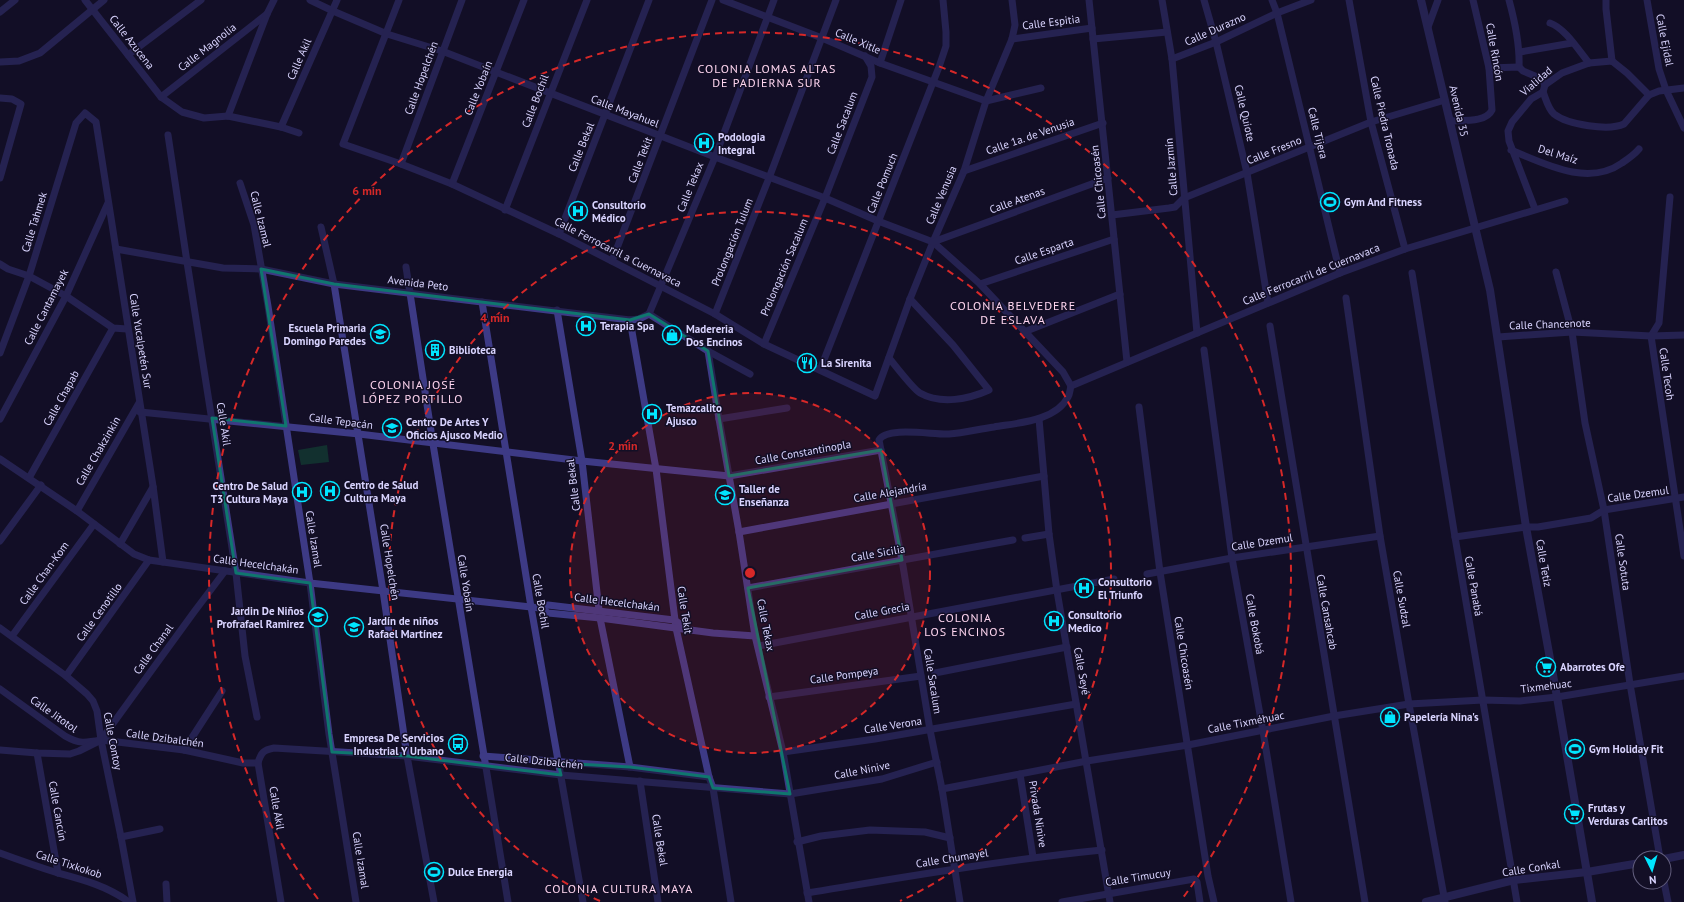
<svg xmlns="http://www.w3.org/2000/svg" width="1684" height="902" viewBox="0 0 1684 902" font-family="'PT Sans',sans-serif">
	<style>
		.park { fill: #12302f }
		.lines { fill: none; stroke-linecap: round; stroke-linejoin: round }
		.minor { stroke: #3d3a85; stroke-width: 7 }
		.tertiary { stroke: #3d3a85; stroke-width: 8 }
		.marked { fill: none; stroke: #0f766e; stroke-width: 3; stroke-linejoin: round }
		.ring { fill: none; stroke: #d62828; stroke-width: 2; stroke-dasharray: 7 5 }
		.labels { text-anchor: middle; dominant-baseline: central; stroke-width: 3; stroke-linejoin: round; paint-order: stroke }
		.street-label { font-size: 11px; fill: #d9d4ff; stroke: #130f26 }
		.poi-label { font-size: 11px; font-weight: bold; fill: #d9d4ff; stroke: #130f26; text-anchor: start }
		.neighbourhood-label { font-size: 12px; letter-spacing: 1px; fill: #ffd6f0; stroke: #130f26 }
		.centre { fill: #d62828; stroke: #130f26; stroke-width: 2 }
		.ring-label { font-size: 12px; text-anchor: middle; font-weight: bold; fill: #d62828; stroke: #130f26; stroke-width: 3; stroke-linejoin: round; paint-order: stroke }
	</style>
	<rect width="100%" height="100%" fill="#130f26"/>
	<path class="park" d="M327,445l2,17 -28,3 -3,-15z"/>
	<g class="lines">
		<g class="minor">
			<path d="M85,0l76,97 21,15 22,6 24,-2 53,11 18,6"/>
			<path d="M310,0l23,11 54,23 55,17 273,106 110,41 53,23 55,21 47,42 83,88 8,14"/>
			<path d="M399,0l-56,144 58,20 51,20 107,50 156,80 49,30 111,52 35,-97 23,-57 31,-71 22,-70 26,-62 3,-14 -3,-25"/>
			<path d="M723,0l99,38 58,25 106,38 55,-13"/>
			<path d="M1089,0l38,362"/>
			<path d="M1162,0l10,59 25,274"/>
			<path d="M1204,0l12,42 31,131 21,130"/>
			<path d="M1272,0l5,13 63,260"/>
			<path d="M1349,0l22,122 34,127"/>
			<path d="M1509,0c6,22 11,44 10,67"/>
			<path d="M1606,0v9l6,52"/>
			<path d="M1647,0l12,69 7,21 18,38"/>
			<path d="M0,12l15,-12"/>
			<path d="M1550,23c15,5 29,28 39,40"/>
			<path d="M1428,27l10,-27"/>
			<path d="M1012,39l80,-11"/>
			<path d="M1093,39l74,-7"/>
			<path d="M1520,52l52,-9"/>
			<path d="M128,55l73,-55"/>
			<path d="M1172,59l44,-17 61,-29 34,-13"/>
			<path d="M1612,61l15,12 22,22"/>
			<path d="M0,62l19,-1 21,-8 64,-53"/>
			<path d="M880,63l21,-63"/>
			<path d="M1489,68l30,-1 4,4 19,8 3,6"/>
			<path d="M1543,92c3,7 5,17 11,22 14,11 55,17 70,10l25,-29 10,-4 25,-3"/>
			<path d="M161,97l106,-83"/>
			<path d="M0,98l12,1 9,5 -21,74"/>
			<path d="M228,116l39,-102 7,-14"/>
			<path d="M1450,121c12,-1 36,2 42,-11l-3,-42 -16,-68"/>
			<path d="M281,127l56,-127"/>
			<path d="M168,135l19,127 49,311 9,83 12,61"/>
			<path d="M1511,150c34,14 77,37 111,13 6,-4 12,-8 17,-14"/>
			<path d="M401,164l61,-164"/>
			<path d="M964,171l139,-48"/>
			<path d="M240,183l14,42 14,81 42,277 19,151 27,168"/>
			<path d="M452,184l72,-184"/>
			<path d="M1670,197l-11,126 -8,13 33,220"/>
			<path d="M1535,209l-26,-68 -1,-10 4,-9 19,-23 12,-7 2,-7 17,-12 27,-10 23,-2"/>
			<path d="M505,210l82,-210"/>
			<path d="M1112,215l57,-7 6,-1 9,-9 187,-76 74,-22"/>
			<path d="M321,227l13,57 49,307 24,165 27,146"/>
			<path d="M559,234l90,-234"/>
			<path d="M933,242l175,-64"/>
			<path d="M116,249l107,19 38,1 73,15 296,36 9,-1 10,-5 59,37 42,23"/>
			<path d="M612,261l100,-261"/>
			<path d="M0,264l8,5 21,7 37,20 47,32 14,1"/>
			<path d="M406,267l27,177 75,458"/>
			<path d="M1556,272l16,60 13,91 19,87 26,174 30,174"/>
			<path d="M1412,273l43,264 62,365"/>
			<path d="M980,284l134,-45"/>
			<path d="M1346,298l34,238 29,168 36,198"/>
			<path d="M482,302l49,305 52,295"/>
			<path d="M557,310l25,151 17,149"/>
			<path d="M649,314l66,-157 59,-157"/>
			<path d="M715,314l54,-136 67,-178"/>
			<path d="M630,320l26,149 20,159 33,149 4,11 18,114"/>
			<path d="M1270,326l95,576"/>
			<path d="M1024,332l96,-38"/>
			<path d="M1498,337l74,-5 79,4 33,-1"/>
			<path d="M764,344l61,-146 47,-121 -1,-11 -6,-10"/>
			<path d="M1204,350l28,208 31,173 28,171"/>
			<path d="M708,351l11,68 20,113 16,104 28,116 26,150"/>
			<path d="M0,353l29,-77 47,-153 9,-10 11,9 57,364 10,76"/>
			<path d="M889,358c6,7 24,31 31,35 21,12 49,6 69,-3l-36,-45 -43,-46"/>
			<path d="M820,370l119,-303 7,-21v-14l-3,-32"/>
			<path d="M1071,386l269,-113 65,-24 160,-48"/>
			<path d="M1139,407l21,165 48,304 6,26"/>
			<path d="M140,412l219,22 223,27 147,15 152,-26"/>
			<path d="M0,419l66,-123 42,-93"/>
			<path d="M719,419l68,-11"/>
			<path d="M1039,419l10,115 8,57 53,311"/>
			<path d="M0,459l77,52 57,43 15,6 161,23 230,25 8,-3 126,15 16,10"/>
			<path d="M29,478l84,-150"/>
			<path d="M77,511l62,-108"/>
			<path d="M739,532l305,-56"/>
			<path d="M1455,537l71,-10h12l53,-9 13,-8 80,-13"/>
			<path d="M1025,538l24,-4"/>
			<path d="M0,541l41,-56"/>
			<path d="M120,544l33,-57"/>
			<path d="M1147,574l85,-16 148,-22"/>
			<path d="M748,588l265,-48"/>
			<path d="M540,608l8,5 52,5 113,15 42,3"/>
			<path d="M600,618l30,149"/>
			<path d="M0,628l66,48 21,18 6,7 4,10 4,29 20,97 12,65"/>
			<path d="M12,636l82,-112"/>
			<path d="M759,646l355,-67"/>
			<path d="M935,673l132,-26"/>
			<path d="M66,676l83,-116"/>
			<path d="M0,689l65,47c14,8 20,7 36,4l93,-128 31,-41"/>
			<path d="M769,697l152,-21"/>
			<path d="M0,750l37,3 33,1 9,-3 22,-11 83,10 59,13h15"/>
			<path d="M184,750l38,-59"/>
			<path d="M783,752l92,-13 201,-35"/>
			<path d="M37,753l21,120"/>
			<path d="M483,756l147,11 79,10"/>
			<path d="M1020,774l13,83"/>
			<path d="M640,781l18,121"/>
			<path d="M942,789l145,-28 101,-16 146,-29 75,-12 74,-4 37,1 37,-4 127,-21"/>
			<path d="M121,837l39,-8"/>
			<path d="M797,842l24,-6 49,-6 55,2 25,6"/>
			<path d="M0,853c19,7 39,14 58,20 26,7 49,13 71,29"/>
			<path d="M1664,882l4,20"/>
			<path d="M166,884l1,18"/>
			<path d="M807,893c98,-16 196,-33 295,-43"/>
			<path d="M281,902l-23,-139c3,-11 6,-13 16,-15l133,8 154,19 229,19 92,-15 55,-17"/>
			<path d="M960,902l-18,-113 -12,-59 -28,-170 -23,-120c8,-14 54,-5 70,-6 15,-1 30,-5 45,-7 23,-4 62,-6 74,-30 2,-3 2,-8 3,-11"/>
			<path d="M1062,902l132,-23 3,3 3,20"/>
		</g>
		<g class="tertiary">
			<path d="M1421,0l69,290 36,237 31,170 35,205"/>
			<path d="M1664,859l20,-4"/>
			<path d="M1426,902l88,-22 73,-8 53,-9"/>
		</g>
	</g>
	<path d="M0 0H1684V902H0ZM261,269l73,15 296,36 19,-6 59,37 21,125 152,-26 21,110 -154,28 42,206 -77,-6 -4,-11 -79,-10 -72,-4 3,12 -154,-19 -75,-4 -22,-169 -74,-10 -24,-155 74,8z" fill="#130f26" fill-opacity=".55" fill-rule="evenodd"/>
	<path class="marked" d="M261,269l73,15 296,36 19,-6 59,37 21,125 152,-26 21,110 -154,28 42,206 -77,-6 -4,-11 -79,-10 -72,-4 3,12 -154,-19 -75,-4 -22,-169 -74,-10 -24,-155 74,8z"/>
	<circle cx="750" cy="573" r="180" fill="#d62828" fill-opacity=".12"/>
	<g class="ring">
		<circle cx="750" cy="573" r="180"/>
		<path d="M600 901A361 361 0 1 1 900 901"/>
		<path d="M318 899A541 541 0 1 1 1182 899"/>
	</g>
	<defs>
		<g id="hospital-ring" transform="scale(1)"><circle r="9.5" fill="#130f26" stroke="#00e5ff" stroke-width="1.5"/><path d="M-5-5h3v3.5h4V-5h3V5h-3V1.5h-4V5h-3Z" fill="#00e5ff"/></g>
		<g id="stadium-ring" transform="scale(1)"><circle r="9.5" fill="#130f26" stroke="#00e5ff" stroke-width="1.5"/><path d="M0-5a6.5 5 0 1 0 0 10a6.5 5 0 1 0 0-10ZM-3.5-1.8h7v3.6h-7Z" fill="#00e5ff"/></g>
		<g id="school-ring" transform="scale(1)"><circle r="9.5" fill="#130f26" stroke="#00e5ff" stroke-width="1.5"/><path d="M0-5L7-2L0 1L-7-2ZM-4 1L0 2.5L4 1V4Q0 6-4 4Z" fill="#00e5ff"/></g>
		<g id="shop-ring" transform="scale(1)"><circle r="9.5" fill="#130f26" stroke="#00e5ff" stroke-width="1.5"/><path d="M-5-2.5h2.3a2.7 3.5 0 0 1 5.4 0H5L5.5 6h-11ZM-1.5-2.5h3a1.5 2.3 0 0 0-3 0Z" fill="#00e5ff"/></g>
		<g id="building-ring" transform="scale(1)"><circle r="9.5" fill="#130f26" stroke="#00e5ff" stroke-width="1.5"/><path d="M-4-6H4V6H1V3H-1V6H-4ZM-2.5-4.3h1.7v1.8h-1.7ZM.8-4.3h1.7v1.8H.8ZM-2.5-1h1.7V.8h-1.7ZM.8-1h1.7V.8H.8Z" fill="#00e5ff"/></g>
		<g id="restaurant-ring" transform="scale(1)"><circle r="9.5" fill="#130f26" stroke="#00e5ff" stroke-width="1.5"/><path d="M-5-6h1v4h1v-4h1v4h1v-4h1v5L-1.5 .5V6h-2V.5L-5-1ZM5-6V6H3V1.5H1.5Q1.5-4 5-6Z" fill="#00e5ff"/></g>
		<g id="university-ring" transform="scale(1)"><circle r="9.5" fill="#130f26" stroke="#00e5ff" stroke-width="1.5"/><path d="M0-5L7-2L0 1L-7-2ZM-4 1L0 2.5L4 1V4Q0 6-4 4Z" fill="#00e5ff"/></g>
		<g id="supermarket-ring" transform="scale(1)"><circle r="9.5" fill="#130f26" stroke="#00e5ff" stroke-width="1.5"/><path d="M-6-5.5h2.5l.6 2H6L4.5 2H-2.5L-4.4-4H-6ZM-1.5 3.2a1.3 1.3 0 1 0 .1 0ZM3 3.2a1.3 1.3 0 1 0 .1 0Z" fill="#00e5ff"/></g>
		<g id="bus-ring" transform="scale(1)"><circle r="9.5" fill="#130f26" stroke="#00e5ff" stroke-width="1.5"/><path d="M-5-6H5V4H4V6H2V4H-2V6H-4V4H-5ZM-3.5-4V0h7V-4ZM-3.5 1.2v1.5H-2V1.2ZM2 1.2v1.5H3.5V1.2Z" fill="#00e5ff"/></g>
	</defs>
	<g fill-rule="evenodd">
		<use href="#hospital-ring" x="704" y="143"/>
		<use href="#stadium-ring" x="1330" y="202"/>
		<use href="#hospital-ring" x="578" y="211"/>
		<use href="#hospital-ring" x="586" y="326"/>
		<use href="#school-ring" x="380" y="334"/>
		<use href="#shop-ring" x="672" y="335"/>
		<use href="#building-ring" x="435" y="350"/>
		<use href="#restaurant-ring" x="807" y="363"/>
		<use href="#hospital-ring" x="652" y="414"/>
		<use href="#university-ring" x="392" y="428"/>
		<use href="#hospital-ring" x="330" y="491"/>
		<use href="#hospital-ring" x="302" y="492"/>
		<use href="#university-ring" x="725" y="495"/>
		<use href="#hospital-ring" x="1084" y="588"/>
		<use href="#school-ring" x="318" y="617"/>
		<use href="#hospital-ring" x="1054" y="621"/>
		<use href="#school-ring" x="354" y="627"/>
		<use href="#supermarket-ring" x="1546" y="667"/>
		<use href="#shop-ring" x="1390" y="717"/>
		<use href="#bus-ring" x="458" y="744"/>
		<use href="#stadium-ring" x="1575" y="749"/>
		<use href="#supermarket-ring" x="1574" y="814"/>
		<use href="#stadium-ring" x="434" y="872"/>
	</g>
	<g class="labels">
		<g class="street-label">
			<text transform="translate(1051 22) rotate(-7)">Calle Espitia</text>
			<text transform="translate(1215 29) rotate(-24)">Calle Durazno</text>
			<text transform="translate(1665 40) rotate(79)">Calle Ejidal</text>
			<text transform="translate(858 41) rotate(23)">Calle Xitle</text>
			<text transform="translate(132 42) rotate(52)">Calle Azucena</text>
			<text transform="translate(207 47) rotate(-38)">Calle Magnolia</text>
			<text transform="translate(1495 52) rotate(80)">Calle Rincón</text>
			<text transform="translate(299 59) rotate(-66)">Calle Akil</text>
			<text transform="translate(421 78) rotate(-70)">Calle Hopelchén</text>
			<text transform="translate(1536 81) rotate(-41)">Vialidad</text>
			<text transform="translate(478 88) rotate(-68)">Calle Yobaín</text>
			<text transform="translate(535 101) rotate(-69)">Calle Bochil</text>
			<text transform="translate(625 111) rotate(21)">Calle Mayahuel</text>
			<text transform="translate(1459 111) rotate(77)">Avenida 35</text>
			<text transform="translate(1245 113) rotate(77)">Calle Quiote</text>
			<text transform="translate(842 123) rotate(-69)">Calle Sacalum</text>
			<text transform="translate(1385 123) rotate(77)">Calle Piedra Tronada</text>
			<text transform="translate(1318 133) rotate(76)">Calle Tijera</text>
			<text transform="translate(1030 136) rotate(-19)">Calle 1a. de Venusia</text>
			<text transform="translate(581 147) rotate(-68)">Calle Bekal</text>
			<text transform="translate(1274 150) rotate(-22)">Calle Fresno</text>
			<text transform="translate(1558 154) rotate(17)">Del Maíz</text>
			<text transform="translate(640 160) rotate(-69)">Calle Tekit</text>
			<text transform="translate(1171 167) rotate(-95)">Calle Jazmín</text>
			<text transform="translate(1098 182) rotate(-96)">Calle Chicoasén</text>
			<text transform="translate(882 183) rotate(-68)">Calle Pomuch</text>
			<text transform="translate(690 187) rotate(-68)">Calle Tekax</text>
			<text transform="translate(941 195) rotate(-67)">Calle Venusia</text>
			<text transform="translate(1017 200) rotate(-20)">Calle Atenas</text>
			<text transform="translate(261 219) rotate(76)">Calle Izamal</text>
			<text transform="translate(34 222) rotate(-73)">Calle Tahmek</text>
			<text transform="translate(732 242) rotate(-68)">Prolongación Tulum</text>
			<text transform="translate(1044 251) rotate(-19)">Calle Esparta</text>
			<text transform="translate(618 252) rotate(27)">Calle Ferrocarril a Cuernavaca</text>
			<text transform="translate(784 267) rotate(-67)">Prolongación Sacalum</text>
			<text transform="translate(1311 274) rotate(-22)">Calle Ferrocarril de Cuernavaca</text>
			<text transform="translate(418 283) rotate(7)">Avenida Peto</text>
			<text transform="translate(46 307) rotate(-63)">Calle Cantamayek</text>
			<text transform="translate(1550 324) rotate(-2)">Calle Chancenote</text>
			<text transform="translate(141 341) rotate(81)">Calle Yucalpetén Sur</text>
			<text transform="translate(1667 374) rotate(82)">Calle Tecoh</text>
			<text transform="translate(61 398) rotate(-61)">Calle Chapab</text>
			<text transform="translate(341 421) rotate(7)">Calle Tepacán</text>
			<text transform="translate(224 424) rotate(81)">Calle Akil</text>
			<text transform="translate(98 451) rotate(-60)">Calle Chakzinkin</text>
			<text transform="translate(803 452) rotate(-10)">Calle Constantinopla</text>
			<text transform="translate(573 485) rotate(-97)">Calle Bekal</text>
			<text transform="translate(890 492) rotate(-10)">Calle Alejandría</text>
			<text transform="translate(1638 494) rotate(-8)">Calle Dzemul</text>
			<text transform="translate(314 539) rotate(81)">Calle Izamal</text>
			<text transform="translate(1262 542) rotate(-9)">Calle Dzemul</text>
			<text transform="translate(878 553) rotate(-10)">Calle Sicilia</text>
			<text transform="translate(390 562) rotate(81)">Calle Hopelchén</text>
			<text transform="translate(1623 562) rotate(82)">Calle Sotuta</text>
			<text transform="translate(1544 563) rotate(80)">Calle Tetiz</text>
			<text transform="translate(256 564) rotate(8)">Calle Hecelchakán</text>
			<text transform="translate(44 573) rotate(-54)">Calle Chan-Kom</text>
			<text transform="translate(466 583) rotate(81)">Calle Yobaín</text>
			<text transform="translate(1474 586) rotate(80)">Calle Panabá</text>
			<text transform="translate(1402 599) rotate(80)">Calle Sudzal</text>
			<text transform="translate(541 601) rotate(80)">Calle Bochil</text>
			<text transform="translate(617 602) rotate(7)">Calle Hecelchakán</text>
			<text transform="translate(685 610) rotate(81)">Calle Tekit</text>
			<text transform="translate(882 611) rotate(-11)">Calle Grecia</text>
			<text transform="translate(99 612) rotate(-54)">Calle Cenotillo</text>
			<text transform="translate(1327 612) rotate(80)">Calle Cansahcab</text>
			<text transform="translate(1255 624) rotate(80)">Calle Bokobá</text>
			<text transform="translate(766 625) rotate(79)">Calle Tekax</text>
			<text transform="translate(153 649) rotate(-54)">Calle Chanal</text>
			<text transform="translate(1184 653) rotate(81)">Calle Chicoasén</text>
			<text transform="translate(1082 671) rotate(80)">Calle Seyé</text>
			<text transform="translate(844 675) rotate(-8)">Calle Pompeya</text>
			<text transform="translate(933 681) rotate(81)">Calle Sacalum</text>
			<text transform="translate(1546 686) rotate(-7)">Tixmehuac</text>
			<text transform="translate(54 714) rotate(35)">Calle Jitotol</text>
			<text transform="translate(1246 722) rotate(-11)">Calle Tixméhuac</text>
			<text transform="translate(893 725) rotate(-9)">Calle Verona</text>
			<text transform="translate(165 738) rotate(8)">Calle Dzibalchén</text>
			<text transform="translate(113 741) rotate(79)">Calle Contoy</text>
			<text transform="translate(544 761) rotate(6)">Calle Dzibalchén</text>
			<text transform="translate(862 770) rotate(-11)">Calle Ninive</text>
			<text transform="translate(277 808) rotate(80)">Calle Akil</text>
			<text transform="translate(58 811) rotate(80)">Calle Cancún</text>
			<text transform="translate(1038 814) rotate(81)">Privada Ninive</text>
			<text transform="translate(660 840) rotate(81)">Calle Bekal</text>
			<text transform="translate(952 858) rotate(-9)">Calle Chumayel</text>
			<text transform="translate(361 860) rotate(81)">Calle Izamal</text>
			<text transform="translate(69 864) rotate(18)">Calle Tixkokob</text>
			<text transform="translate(1531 868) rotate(-9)">Calle Conkal</text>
			<text transform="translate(1138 877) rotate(-9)">Calle Timucuy</text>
		</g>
		<g class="poi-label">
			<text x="718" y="137">Podologia<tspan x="718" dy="13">Integral</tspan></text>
			<text x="1344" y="202">Gym And Fitness</text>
			<text x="592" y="205">Consultorio<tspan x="592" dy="13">Médico</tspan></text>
			<text x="600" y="326">Terapia Spa</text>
			<text x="366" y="328" text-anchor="end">Escuela Primaria<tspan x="366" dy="13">Domingo Paredes</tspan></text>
			<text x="686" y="329">Madereria<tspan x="686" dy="13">Dos Encinos</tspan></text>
			<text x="449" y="350">Biblioteca</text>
			<text x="821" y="363">La Sirenita</text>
			<text x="666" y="408">Temazcalito<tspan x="666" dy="13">Ajusco</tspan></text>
			<text x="406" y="422">Centro De Artes Y<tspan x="406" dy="13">Oficios Ajusco Medio</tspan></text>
			<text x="344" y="485">Centro de Salud<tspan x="344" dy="13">Cultura Maya</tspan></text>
			<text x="288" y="486" text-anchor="end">Centro De Salud<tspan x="288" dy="13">T3 Cultura Maya</tspan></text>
			<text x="739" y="489">Taller de<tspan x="739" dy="13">Enseñanza</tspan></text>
			<text x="1098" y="582">Consultorio<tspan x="1098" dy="13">El Triunfo</tspan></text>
			<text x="304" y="611" text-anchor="end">Jardin De Niños<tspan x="304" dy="13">Profrafael Ramirez</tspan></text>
			<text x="1068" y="615">Consultorio<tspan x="1068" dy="13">Medico</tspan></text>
			<text x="368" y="621">Jardín de niños<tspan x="368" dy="13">Rafael Martínez</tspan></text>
			<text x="1560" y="667">Abarrotes Ofe</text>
			<text x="1404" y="717">Papelería Nina's</text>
			<text x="444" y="738" text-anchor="end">Empresa De Servicios<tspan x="444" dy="13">Industrial Y Urbano</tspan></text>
			<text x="1589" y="749">Gym Holiday Fit</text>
			<text x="1588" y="808">Frutas y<tspan x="1588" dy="13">Verduras Carlitos</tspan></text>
			<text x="448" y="872">Dulce Energia</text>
		</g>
		<g class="neighbourhood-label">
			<text x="767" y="68">COLONIA LOMAS ALTAS<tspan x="767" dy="14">DE PADIERNA SUR</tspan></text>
			<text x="1013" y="305">COLONIA BELVEDERE<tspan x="1013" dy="14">DE ESLAVA</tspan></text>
			<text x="413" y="384">COLONIA JOSÉ<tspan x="413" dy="14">LÓPEZ PORTILLO</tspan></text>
			<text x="965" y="617">COLONIA<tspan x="965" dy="14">LOS ENCINOS</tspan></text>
			<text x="619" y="888">COLONIA CULTURA MAYA</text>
		</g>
	</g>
	<circle cx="750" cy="573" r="6" class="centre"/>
	<g class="ring-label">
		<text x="367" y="195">6 min</text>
		<text x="495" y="322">4 min</text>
		<text x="623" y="450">2 min</text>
	</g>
	<g transform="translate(1652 870) rotate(175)"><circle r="19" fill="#130f26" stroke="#625e7d"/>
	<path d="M0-3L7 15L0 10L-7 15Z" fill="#00e5ff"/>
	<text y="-6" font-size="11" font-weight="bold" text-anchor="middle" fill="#d9d4ff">N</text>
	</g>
</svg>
